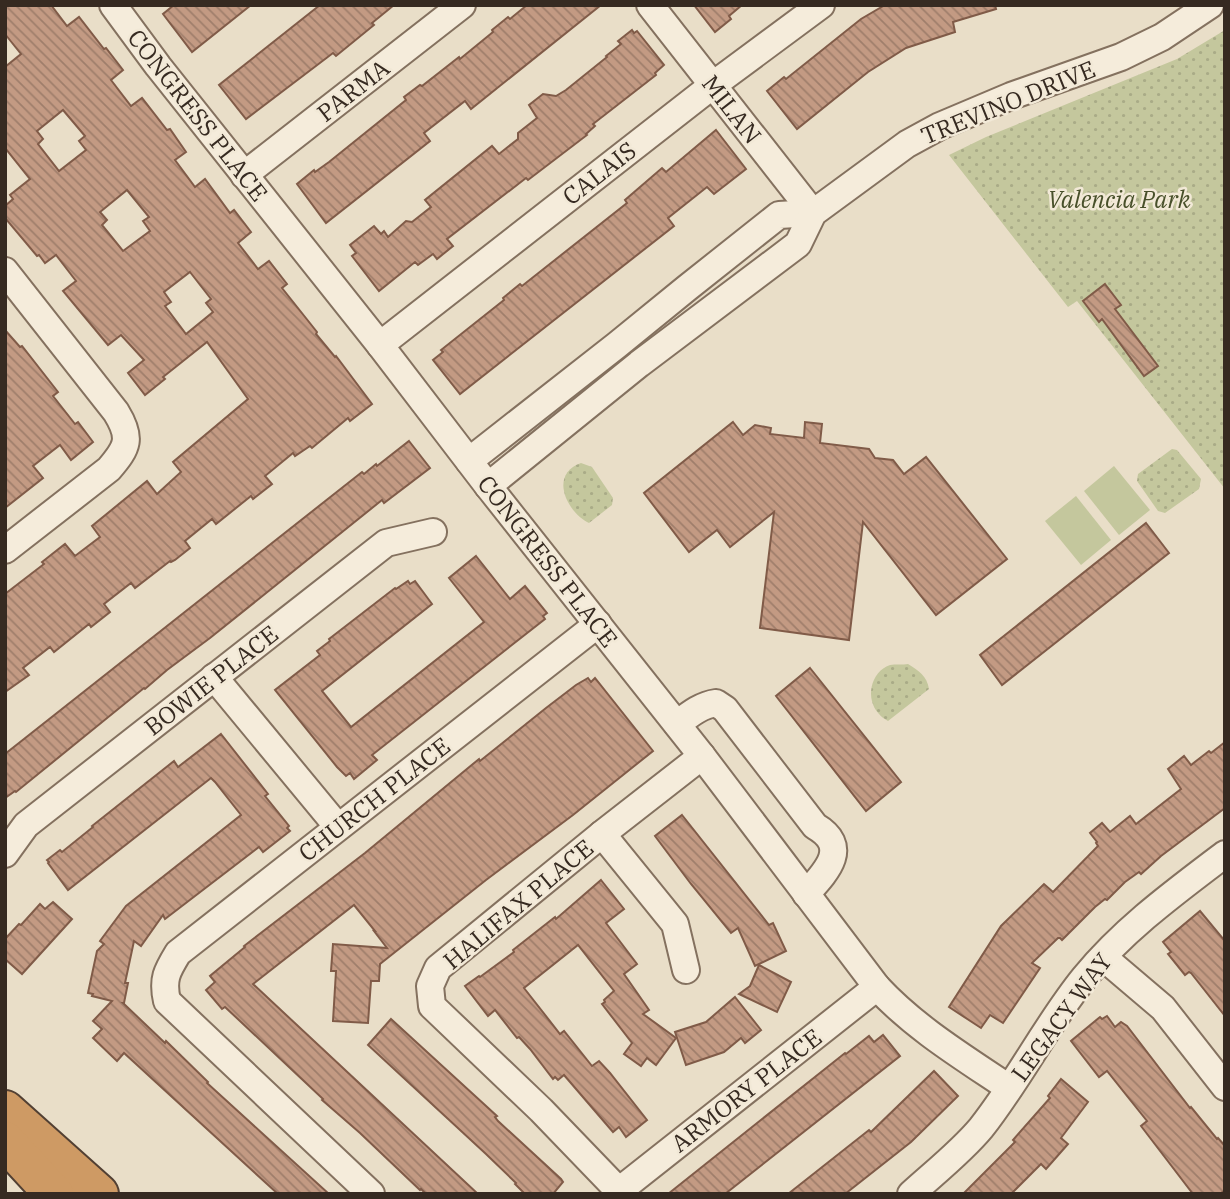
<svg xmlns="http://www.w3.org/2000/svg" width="1230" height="1199" viewBox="0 0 1230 1199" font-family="'IBM Plex Serif',serif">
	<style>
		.grass { fill: #c4c79d }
		.park { fill: url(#park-dots) }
		.building { fill: url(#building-back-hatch); stroke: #805b48; stroke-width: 2; fill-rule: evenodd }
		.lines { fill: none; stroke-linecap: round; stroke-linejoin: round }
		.minor-casing { stroke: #84715f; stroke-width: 30 }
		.highway-casing { stroke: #524033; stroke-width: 42 }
		.minor { stroke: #f5ecdb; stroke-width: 26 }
		.highway { stroke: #ce9a64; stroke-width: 38 }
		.labels { text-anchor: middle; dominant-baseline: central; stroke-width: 5; stroke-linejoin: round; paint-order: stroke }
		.street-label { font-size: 24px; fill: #362a21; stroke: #f2e9d7 }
		.park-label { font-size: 24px; font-style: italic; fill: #48502a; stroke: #f2e9d7 }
	</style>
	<defs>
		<pattern id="park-dots" width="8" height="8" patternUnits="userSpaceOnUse" patternTransform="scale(1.75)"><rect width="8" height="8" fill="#c4c79d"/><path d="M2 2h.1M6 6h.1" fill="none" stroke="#a9ab87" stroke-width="1.8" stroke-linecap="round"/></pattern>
		<pattern id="building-back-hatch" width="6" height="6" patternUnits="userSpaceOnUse" patternTransform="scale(1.75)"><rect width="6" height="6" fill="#c39a83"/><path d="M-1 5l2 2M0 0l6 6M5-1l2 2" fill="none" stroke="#9f7e6b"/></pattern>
	</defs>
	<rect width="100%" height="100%" fill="#e9dec8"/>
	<g class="grass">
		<path d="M1114,466l36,44 -31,25 -35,-44z"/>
		<path d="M1076,496l35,44 -30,25 -36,-44z"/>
	</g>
	<g class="park">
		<path d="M1225,30v459l-148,-188 -9,6 -119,-152 37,-18 191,-78z"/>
		<path d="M1172,449l5,1 24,29 -2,10 -34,24 -7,-2 -21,-30 1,-7z"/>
		<path d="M581,463l11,4 21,31 -1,7 -23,18c-23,-11 -40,-49 -8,-60z"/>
		<path d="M908,664c11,7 19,12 21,25l-41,32c-3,-2 -7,-4 -9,-7 -14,-15 -9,-42 11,-49 5,-1 13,0 18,-1z"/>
	</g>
	<g class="building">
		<path d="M5,5h46l16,21 12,-9 25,32 2,-1 17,22 -12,10 20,26 11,-8 25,32 3,-1 16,23 -11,8 20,27 10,-8 25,34 4,-3 17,22 -13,11 20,26 11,-8 18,23 -5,4 35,44 -1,2 19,23 1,-1 36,48 -22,17 -2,-3 -36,30 -2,-2 -15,10 -2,-3 -28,23 7,8 -19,15 -2,-3 -35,28 -4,-5 -27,22 5,7 -15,12 -4,2 -1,-1 -35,27 -4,-5 -27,21 6,8 -19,15 -2,-3 -35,28 -4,-5 -27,21 6,7 -24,17v-98l39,-30 -2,-2 23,-18 10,12 25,-19 -8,-11 55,-45 10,13 24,-22 -8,-10 75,-63 -41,-57 -44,35 2,2 -20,16 -17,-22 16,-13 -23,-25 -13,10 -45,-54 13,-10 -20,-26 -11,8 -6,-8 -2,1 -32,-38v-12l8,-7 -3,-4 20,-16 -25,-31v-81l16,-13 -16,-20zM63,110l22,26 -6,5 7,9 -27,21 -21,-27 5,-5 -6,-8zM127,190l22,27 -6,4 7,10 -27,20 -21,-26 5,-5 -7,-8zM190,272l21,27 -5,4 7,9 -27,22 -21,-28 6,-4 -7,-10z"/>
		<path d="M174,5h77l-59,47 -29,-38z"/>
		<path d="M320,5h74l-22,18 2,2 -38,31 -3,-3 -87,66 -27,-34z"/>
		<path d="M527,5h74l-130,104 -6,-8 -41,32 6,8 -104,82 -29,-39 17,-14 1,2 14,-10 77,-62 -2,-3 16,-12 2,1 37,-29 1,2 33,-27 -1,-2 16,-13 2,2z"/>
		<path d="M694,5h48l-13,11 2,3 -16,13z"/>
		<path d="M885,5h110l1,4 -43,13 2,10 -49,16 -38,24 -71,57 -30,-38 17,-14 2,2 75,-60z"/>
		<path d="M632,30l2,3 3,-2 27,34 -9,8 1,2 -63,49 2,2 -9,8 1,1 -59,45 -2,-2 -79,61 6,7 -16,13 -4,-5 -15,11 -3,-3 -36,29 -27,-35 4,-3 -6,-8 24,-19 7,8 3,-3 4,6 18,-16 6,1 19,-15 -6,-7 67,-54 7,8 19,-15v-6l19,-15 -8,-13 14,-11 13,2 10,-6 41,-33 -1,-1 15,-12 -3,-3z"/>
		<path d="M716,130l30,39 -32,25 -7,-7 -39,31 6,8 -214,168 -27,-34 10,-8 -2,-2 63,-50 -1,-2 17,-14 2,2 105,-83 -2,-3 37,-32 4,4z"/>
		<path d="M1105,284l16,21 -6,4 43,57 -14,10 -42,-57 -3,3 -16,-21z"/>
		<path d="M5,330l15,17 2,-1 36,46 -5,4 22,28 3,-2 15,20 -22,18 -11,-15 -27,21 10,12 -38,30z"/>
		<path d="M733,422l10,13 12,-10 16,3 -1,6 34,4 1,-16 17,2 -2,19 49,6 6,9 18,2 11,14 22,-17 81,102 -71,56 -73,-93 -14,118 -89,-12 14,-116 -44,35 -13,-17 -28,22 -45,-59z"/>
		<path d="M409,441l21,27 -46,35 -2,-3 -172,138 -43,32 -22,19 -1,-1 -128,104 -1,-1 -10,7v-44l357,-282 2,2 12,-10 1,2z"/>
		<path d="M1146,523l23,30 -167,132 -22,-30z"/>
		<path d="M476,556l34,43 15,-13 22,27 -4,3 2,3 -173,136 5,5 -23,19 -4,-6 -4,3 -9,-9 -62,-77 45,-35 -3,-4 13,-10 -1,-2 66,-51 1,1 12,-8 2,3 5,-3 17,23 -110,87 29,36 133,-105 -35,-44z"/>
		<path d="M810,668l91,114 -35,29 -90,-115z"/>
		<path d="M588,678l3,4 4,-4 58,73 -80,64 -87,65 -106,84 -1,17h-8l-3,42 -35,-2 3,-50h-5l2,-27 54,4 -13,-17h1l-21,-26 -101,79 225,210h-52l-5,-5 -1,1 -60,-57 -38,-33 1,-1 -98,-92 -3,2 -16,-19 9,-8 -5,-6 35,-29 -1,-1 121,-93 114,-94 1,2 66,-53 30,-23z"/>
		<path d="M221,734l47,60 -3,2 24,30 -2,2 3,3 -27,21 -4,-5 -94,72 -2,-4 -22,31 -7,-5 -9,42h3l-4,20h-1l42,40 1,-2 42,41 -1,1 122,111h-51l-154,-141 -7,8 -24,-23 9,-9 -9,-8 19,-20 -20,-5 1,-2 -5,-1 9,-42 7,-7 -4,-3 26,-35 115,-91 -26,-33 -4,-4 -143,112 -20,-27 1,-1 -2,-2 13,-10 2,2 31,-25 -1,-1 82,-65 4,6z"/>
		<path d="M1225,742v66l-64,48 -20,18 -2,-2 -14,10 -18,18 -2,-1 -10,8 -33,33 -2,-2h-2l-26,25 8,5 -37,55 -13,-8 -9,13 -32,-21 52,-81 43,-42 9,8 45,-46 -2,-3 1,-1 -7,-9 12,-10 8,9 20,-16 6,8 45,-35 -13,-20 16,-13 7,9 18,-14 2,2z"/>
		<path d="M682,815l87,110 4,-2 13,28 -31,15 -17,-38 -7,5 -40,-49 -36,-48z"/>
		<path d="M601,880l23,29 -18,14 31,41 -13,10 25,36 -6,4 33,24 -20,27 -9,-7 -6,8 -17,-12 8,-11 -30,-39 3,-2 -1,-2 10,-9 -36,-46 -54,43 36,46 4,-3 28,35 7,-5 11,12 37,47 -21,17 -7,-10 -6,5 -49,-57 -6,5 -3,-3 -2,2 -23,-30 -11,-12 -2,1 -22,-28 -7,6 -23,-30 14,-10 1,1 34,-25 -1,-2 42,-33 1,2z"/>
		<path d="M53,902l19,17 -50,55 -17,-15v-20l14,-15 2,1 19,-21 5,5z"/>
		<path d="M1200,911l25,30v75l-34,-43 -2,-1 -4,3 -17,-21 3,-2 -8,-10z"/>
		<path d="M759,965l32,17 -14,30 -38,-18 11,-8z"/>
		<path d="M735,997l26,33 -16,13 -4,-5 -17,14 -38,13 -11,-33 31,-10z"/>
		<path d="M1107,1016l8,11 6,-5 6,4 63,82 1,-1 26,32 1,-1 7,8v44l-5,4h-27l-52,-68 6,-5 -40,-50 -8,6 -28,-36 29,-24 2,2z"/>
		<path d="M391,1019l106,97 -2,1 3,4 63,58 2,3 -10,12h-28l-10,-10 1,-1 -30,-29 -118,-109z"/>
		<path d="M883,1035l17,21 -175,138h-57l177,-141 1,1 23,-18 5,6z"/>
		<path d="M934,1071l24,25 -47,46 -66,52h-57l81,-64 2,2z"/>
		<path d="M1061,1079l27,23 -27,36 7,6 -22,25 -5,-5 -30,30h-48l52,-52 -2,-2 37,-42 -2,-2z"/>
	</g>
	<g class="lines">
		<g class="minor-casing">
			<g id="minor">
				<path d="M113,5l45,61 222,279 108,141 214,270 175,231c38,41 86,70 132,101"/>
				<path d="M650,5l163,208"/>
				<path d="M244,175l218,-170"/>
				<path d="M5,271l111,141c16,26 12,35 -7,57l-104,81"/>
				<path d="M380,345l333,-260 108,-80"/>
				<path d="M469,461l148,-116 70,-57 92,-73 34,-2"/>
				<path d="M488,486l151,-122 159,-120 15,-31 94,-69 33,-18 71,-30 110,-39 41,-20 48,-32"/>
				<path d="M214,677l124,150"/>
				<path d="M677,724c12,-9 24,-19 39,-21l9,6 90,117c36,21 11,46 -9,68"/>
				<path d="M602,834l73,90 11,46"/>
				<path d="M5,854l21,-29 360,-282 47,-11"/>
				<path d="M1103,957l60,51 62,79"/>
				<path d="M619,1191l-78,-81 -109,-104 -2,-20 8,-18 164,-134 100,-78"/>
				<path d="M371,1194l-204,-193c-5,-22 0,-30 11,-48l420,-329"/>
				<path d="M615,1194l262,-207"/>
				<path d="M911,1194c23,-21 50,-42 70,-66 38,-48 65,-103 103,-150 40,-49 91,-86 141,-124"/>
			</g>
		</g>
		<g class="highway-casing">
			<g id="highway">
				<path d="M5,1110l94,84"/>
				<path d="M5,1141l49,53"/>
			</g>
		</g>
		<use href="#minor" class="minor"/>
		<use href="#highway" class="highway"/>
	</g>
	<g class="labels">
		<g class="street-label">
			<text transform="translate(353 90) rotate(-38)">PARMA</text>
			<text transform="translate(1008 102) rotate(-22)">TREVINO DRIVE</text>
			<text transform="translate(732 109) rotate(52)">MILAN</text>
			<text transform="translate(198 115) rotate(52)">CONGRESS PLACE</text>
			<text transform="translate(599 173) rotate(-38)">CALAIS</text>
			<text transform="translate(548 561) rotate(52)">CONGRESS PLACE</text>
			<text transform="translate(211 680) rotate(-38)">BOWIE PLACE</text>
			<text transform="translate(374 799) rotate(-38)">CHURCH PLACE</text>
			<text transform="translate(518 904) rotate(-40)">HALIFAX PLACE</text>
			<text transform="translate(1061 1017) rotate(-54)">LEGACY WAY</text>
			<text transform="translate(746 1090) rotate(-38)">ARMORY PLACE</text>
		</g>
		<g class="park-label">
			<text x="1119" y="199">Valencia Park</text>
		</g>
	</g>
	<rect width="1230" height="1199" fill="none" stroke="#362a21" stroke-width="14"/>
</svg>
